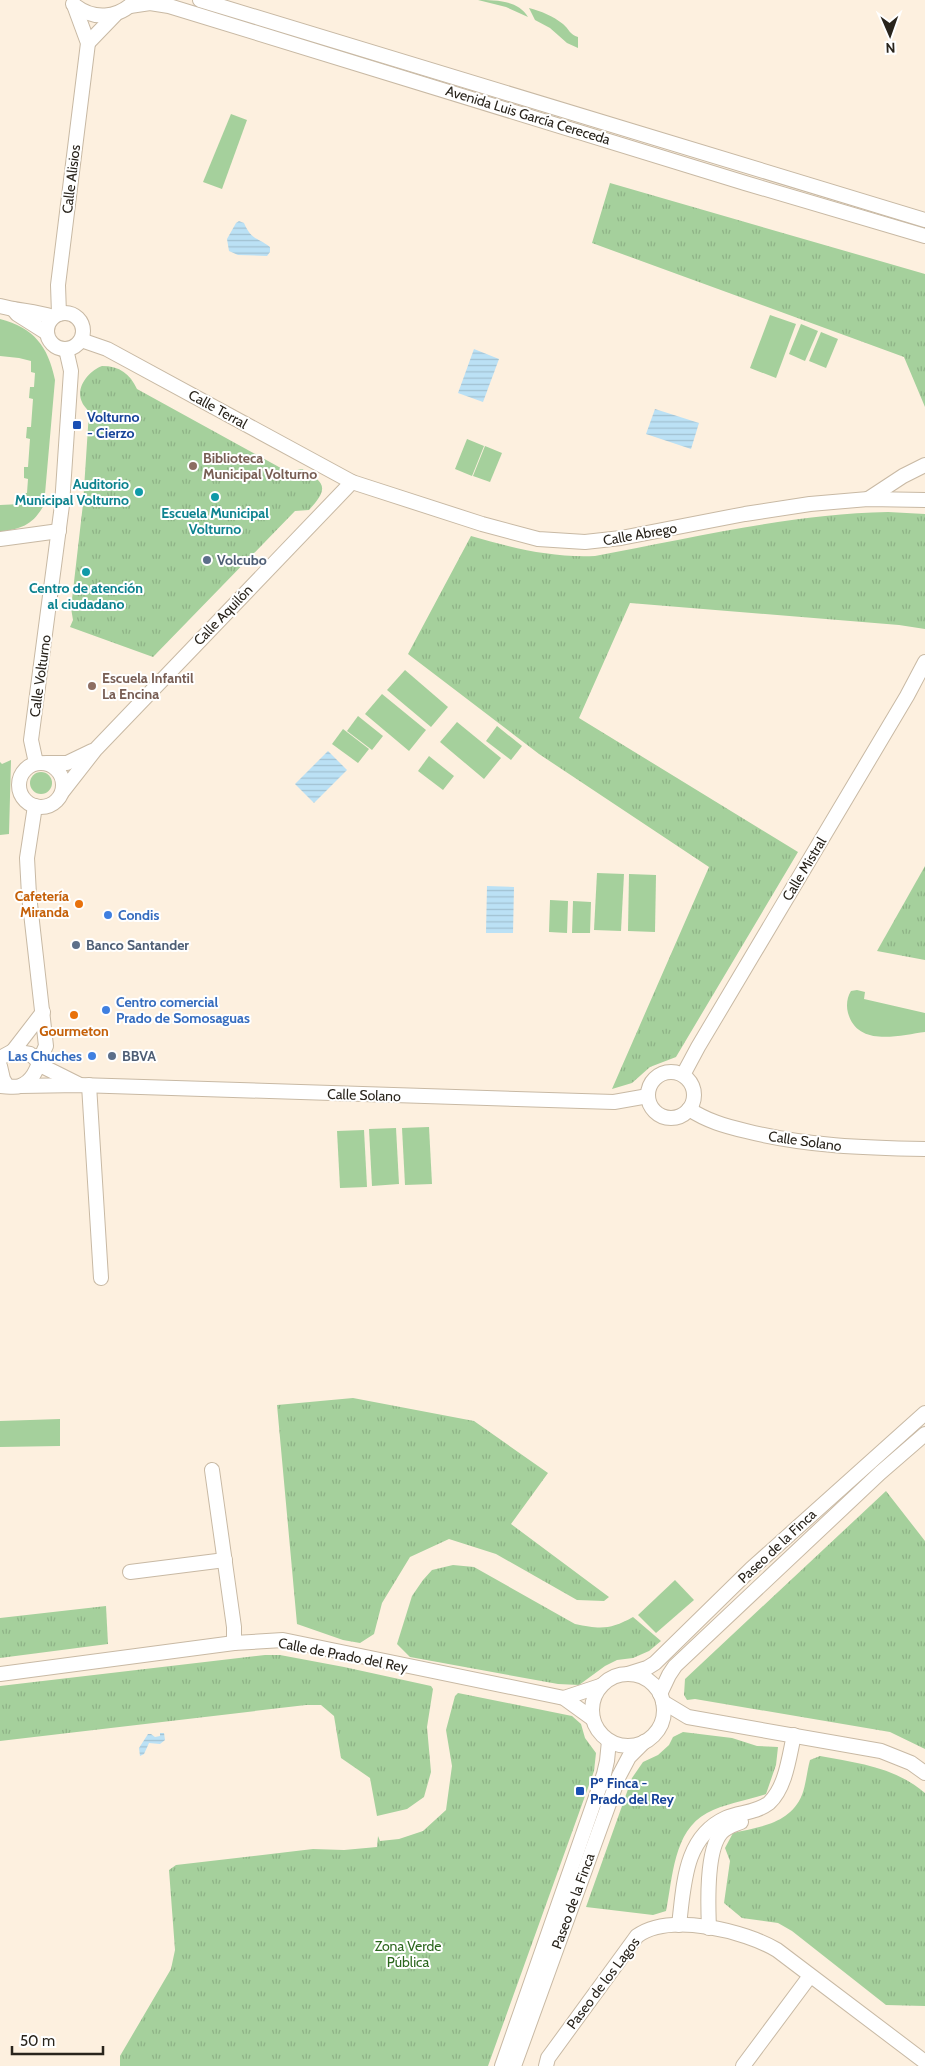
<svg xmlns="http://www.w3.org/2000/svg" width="925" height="2066" viewBox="0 0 925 2066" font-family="Cabin,sans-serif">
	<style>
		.green { fill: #a5d09c }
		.park { fill: url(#park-tufts) }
		.water { fill: url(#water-rules) }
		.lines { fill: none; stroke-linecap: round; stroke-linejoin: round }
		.street-casing { stroke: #c8b9a4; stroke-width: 16 }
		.street { stroke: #fff; stroke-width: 14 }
		.transit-dot { fill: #1a4fb4; stroke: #fff; stroke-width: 2 }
		.education-dot { fill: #8d6e63; stroke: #fff; stroke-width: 2 }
		.culture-dot { fill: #0f9aa8; stroke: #fff; stroke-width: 2 }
		.service-dot { fill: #5c6f8a; stroke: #fff; stroke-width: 2 }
		.food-dot { fill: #e8710a; stroke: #fff; stroke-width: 2 }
		.shop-dot { fill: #3f7fe0; stroke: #fff; stroke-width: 2 }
		.labels { text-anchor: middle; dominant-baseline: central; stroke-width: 4; stroke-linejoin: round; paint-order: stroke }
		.street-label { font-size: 14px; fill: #29241c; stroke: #fff }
		.transit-label { font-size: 14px; font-weight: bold; fill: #164399; stroke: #fff; text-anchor: start }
		.education-label { font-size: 14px; font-weight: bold; fill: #785e54; stroke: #fff; text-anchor: start }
		.culture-label { font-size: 14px; font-weight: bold; fill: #0d838f; stroke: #fff }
		.service-label { font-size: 14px; font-weight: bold; fill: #4e5e75; stroke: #fff; text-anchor: start }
		.food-label { font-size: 14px; font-weight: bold; fill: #c56008; stroke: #fff; text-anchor: end }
		.shop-label { font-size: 14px; font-weight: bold; fill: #366cbe; stroke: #fff; text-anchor: start }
		.park-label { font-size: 14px; fill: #2c671e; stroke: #fff }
	</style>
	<defs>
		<pattern id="park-tufts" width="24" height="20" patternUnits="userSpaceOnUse" patternTransform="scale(1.25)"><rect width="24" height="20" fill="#a5d09c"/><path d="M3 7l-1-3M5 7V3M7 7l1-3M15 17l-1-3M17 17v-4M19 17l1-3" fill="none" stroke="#8eb286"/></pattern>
		<pattern id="water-rules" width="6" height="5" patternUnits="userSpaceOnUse" patternTransform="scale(1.25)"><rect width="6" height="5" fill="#bbe1f5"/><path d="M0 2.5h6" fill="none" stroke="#a1c1d1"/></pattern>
	</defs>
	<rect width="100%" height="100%" fill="#fdf0df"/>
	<g class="green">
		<path d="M478,0c17,0 40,0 50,17l-22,-10z"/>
		<path d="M529,8c12,3 24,8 34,16 6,5 7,11 15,13v11l-11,-5 -17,-15 -15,-8z"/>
		<path d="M231,114l16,6 -25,69 -19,-7z"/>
		<path d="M770,315l26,9 -20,54 -26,-10z"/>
		<path d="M0,319c34,9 48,27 55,61l-11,125c-12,21 -22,23 -44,27v-27l21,-1 1,-11h5l1,-14 -4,-1v-11h4l2,-28 -4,-1 1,-11h4l2,-28 -4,-1 1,-11h4l1,-14 -4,-1v-11l-12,-3 -19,-2z"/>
		<path d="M801,324l17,7 -13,30 -16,-7z"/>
		<path d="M821,332l17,7 -12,29 -17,-7z"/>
		<path d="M467,439l17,7 -12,30 -17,-7z"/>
		<path d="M485,446l17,7 -12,29 -17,-6z"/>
		<path d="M405,670l43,37 -17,20 -44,-37z"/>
		<path d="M382,694l44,36 -17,21 -44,-37z"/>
		<path d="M358,716l25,20 -11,14 -25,-19z"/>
		<path d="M457,722l44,36 -17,21 -44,-37z"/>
		<path d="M497,726l25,20 -11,14 -25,-19z"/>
		<path d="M343,729l26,20 -11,14 -26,-19z"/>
		<path d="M429,756l25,20 -11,14 -25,-19z"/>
		<path d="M11,760l-2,74 -9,1v-73l2,2z"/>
		<circle cx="41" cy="783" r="11"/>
		<path d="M597,873l27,1 -3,57 -27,-1z"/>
		<path d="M629,874l27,1 -1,57 -27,-1z"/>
		<path d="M550,900l18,1 -1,32 -18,-1z"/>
		<path d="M573,901l18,1 -1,31h-18z"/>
		<path d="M857,990l8,2 -1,7 61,14v19c-25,3 -67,16 -77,-19 -2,-7 -1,-16 3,-22z"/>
		<path d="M429,1127l3,57 -27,1 -3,-57z"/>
		<path d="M396,1128l3,56 -27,2 -3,-57z"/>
		<path d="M364,1130l3,57 -27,1 -3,-57z"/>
		<path d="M60,1419v27l-60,1v-26z"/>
		<path d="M675,1580l19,20 -38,33 -18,-18z"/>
	</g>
	<g class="park">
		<path d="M610,183l315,91v133l-21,-50 -312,-114z"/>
		<path d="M102,366c18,0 28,8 35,23l151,83 14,-3c25,14 26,20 7,41l-14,1 -142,146 -83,-30 3,-7 -2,-12 12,-104 6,-92c-2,-3 -6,-7 -7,-10 -7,-15 7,-31 20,-36z"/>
		<path d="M888,512l37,2v115l-26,-4 -269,-22 -51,115 219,134 -122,205 -26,10 -18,16 -20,6 97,-222 -170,-113 -131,-100 63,-118c41,12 81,22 124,20 96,-18 196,-42 293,-44z"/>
		<path d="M925,866v94l-48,-9z"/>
		<path d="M353,1398l121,23 74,52 -37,51 98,73 -5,4 -27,-1 -81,-46 -47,-15 -39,18 -28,46 -8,31 -14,9 -17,-3 -46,-16 -20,-219z"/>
		<path d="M886,1491l39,50v208l-35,-17 -195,-33 -8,1 -3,-5 1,-16z"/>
		<path d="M453,1565l21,2 101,57c25,5 35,6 58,-7l28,24 -12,10 -16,7 -16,2 -12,6 -26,19 -21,-1 -148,-27 -13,-13 15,-48 11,-16 9,-10z"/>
		<path d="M106,1606l2,38 -108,14v-40z"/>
		<path d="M265,1655h15l64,12 87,19 2,3 -6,38 4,45 -7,25 -17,12 -30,7 -7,-38 -29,-20 -7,-42 -13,-11h-15l-306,36v-55z"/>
		<path d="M458,1693l114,23 9,8 4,14 11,15 -2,18 -106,295h-368v-10l51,-87 4,-19 -6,-80 7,-5 137,-16 31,1 33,-3 1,-11 2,5 19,-2 24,-8 23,-21 6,-44 -6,-36 9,-34z"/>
		<path d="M683,1732l49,6 25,8 21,1 -2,18 -10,29c-18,6 -43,10 -59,19 -34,18 -34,65 -41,98l-13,4 -67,-8 46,-129 11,-16 15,-7 11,-10 4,-8z"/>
		<path d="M820,1756c37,7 75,11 105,37v213l-39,-1 -94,-74 -14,-8 -36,-5 -18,-15 6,-42 -5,-13 8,-15c26,-6 57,-9 69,-38 4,-11 5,-24 8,-35z"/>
	</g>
	<g class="water">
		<path d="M239,221l5,2c8,18 12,13 26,24v5l-3,4 -29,-1 -9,-4 -2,-12 9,-16z"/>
		<path d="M474,349l25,10 -16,43 -25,-9z"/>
		<path d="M655,409l44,14 -8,26 -45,-15z"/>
		<path d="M328,751l19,19 -33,33 -19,-19z"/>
		<path d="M487,886l27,1 -1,46h-27z"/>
		<path d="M160,1733h4l1,7 -5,4 -11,-1 -5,11 -4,2 -1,-8 9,-14h3l4,3 5,-1z"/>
	</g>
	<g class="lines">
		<g class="street-casing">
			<g id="street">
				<path d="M200,0l725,220"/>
				<path d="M73,4c20,17 45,15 63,-4"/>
				<path d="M130,6l20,-3 19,3 576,177 180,53"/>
				<path d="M88,43l27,-28"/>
				<path d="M0,306c18,5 35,5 53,11"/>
				<path d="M13,309l4,5 30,19"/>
				<circle cx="65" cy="331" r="18"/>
				<path d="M59,314l-1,-29 30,-242 -14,-38"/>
				<path d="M81,340l26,9 245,133 130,42 56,15 47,3 36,-4 124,-24 65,-10 58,-5 57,1"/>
				<path d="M868,499l35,-23 22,-11"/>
				<path d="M0,539l59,-8"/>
				<circle cx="41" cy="785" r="22"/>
				<path d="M36,763l-5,-23 31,-235 9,-134 -5,-22"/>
				<path d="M46,763h21l25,-12"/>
				<path d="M63,791l32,-41 257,-268"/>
				<path d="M13,1051l30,-39"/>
				<path d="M0,1058l13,-7 17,3 8,7"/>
				<path d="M38,1064l40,20"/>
				<path d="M0,1066l3,13 4,7"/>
				<circle cx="671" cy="1095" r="23"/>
				<path d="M683,1075l15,-28 209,-351 18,-34"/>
				<path d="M89,1085l12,193"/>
				<path d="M0,1086c6,0 15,2 20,0 17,-6 19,-27 26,-40l-17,-151 -2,-37 8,-52"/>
				<path d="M21,1086l58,-1 535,17 34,-6"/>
				<path d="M689,1109c18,12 36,17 57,22 59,15 119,17 179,18"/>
				<path d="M212,1470l22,157v16"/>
				<path d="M130,1572l95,-12"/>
				<circle cx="628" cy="1710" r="36"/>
				<path d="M0,1674l234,-31 49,-3 281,58 29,21"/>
				<path d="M628,1674l19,-6 8,-5 96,-94 174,-156"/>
				<path d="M660,1694l9,-19 6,-9 205,-193 45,-39"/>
				<path d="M564,1698l36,-12"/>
				<path d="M663,1702l25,15 193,34 30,12 14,10"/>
				<path d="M679,1925c5,-40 5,-88 47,-107 14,-6 30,-5 43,-15 17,-16 20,-46 25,-68"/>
				<path d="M709,1928c-1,-23 -3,-77 12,-95 5,-6 13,-8 20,-11"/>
				<path d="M502,2066l102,-292 3,-13 2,-20"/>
				<path d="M514,2066l105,-290 10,-19 15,-15"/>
				<path d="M546,2066l2,-8 89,-122c33,-24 108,-5 140,14l148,112"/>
				<path d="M743,2066l67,-90"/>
			</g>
		</g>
		<use href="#street" class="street"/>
	</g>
	<g class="transit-dot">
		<rect x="72" y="420" width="10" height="10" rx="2.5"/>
		<rect x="575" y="1786" width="10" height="10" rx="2.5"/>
	</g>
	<g class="education-dot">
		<circle cx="193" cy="466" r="5"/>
		<circle cx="92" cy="686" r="5"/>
	</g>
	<g class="culture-dot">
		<circle cx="139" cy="492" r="5"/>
		<circle cx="215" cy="497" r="5"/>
		<circle cx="86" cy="572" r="5"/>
	</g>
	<g class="service-dot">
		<circle cx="207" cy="560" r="5"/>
		<circle cx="76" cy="945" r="5"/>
		<circle cx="112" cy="1056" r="5"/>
	</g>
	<g class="food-dot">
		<circle cx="79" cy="904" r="5"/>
		<circle cx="74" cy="1015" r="5"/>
	</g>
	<g class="shop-dot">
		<circle cx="108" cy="915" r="5"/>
		<circle cx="106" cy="1010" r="5"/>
		<circle cx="92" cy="1056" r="5"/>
	</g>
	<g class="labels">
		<g class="street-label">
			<text transform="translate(528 115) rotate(17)">Avenida Luis García Cereceda</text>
			<text transform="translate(71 179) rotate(-83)">Calle Alisios</text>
			<text transform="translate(218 409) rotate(29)">Calle Terral</text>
			<text transform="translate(640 534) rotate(-10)">Calle Abrego</text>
			<text transform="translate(223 615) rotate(-46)">Calle Aquilón</text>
			<text transform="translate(40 676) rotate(-82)">Calle Volturno</text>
			<text transform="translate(804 869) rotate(-59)">Calle Mistral</text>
			<text transform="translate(364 1095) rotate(2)">Calle Solano</text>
			<text transform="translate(805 1141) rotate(8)">Calle Solano</text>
			<text transform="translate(777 1546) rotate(-43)">Paseo de la Finca</text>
			<text transform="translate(343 1655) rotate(11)">Calle de Prado del Rey</text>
			<text transform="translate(573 1901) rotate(-70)">Paseo de la Finca</text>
			<text transform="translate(603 1983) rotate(-53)">Paseo de los Lagos</text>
		</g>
		<g class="transit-label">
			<text x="87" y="417">Volturno<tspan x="87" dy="16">- Cierzo</tspan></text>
			<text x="590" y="1783">Pº Finca -<tspan x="590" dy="16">Prado del Rey</tspan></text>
		</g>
		<g class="education-label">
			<text x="203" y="458">Biblioteca<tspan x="203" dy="16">Municipal Volturno</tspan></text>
			<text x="102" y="678">Escuela Infantil<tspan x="102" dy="16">La Encina</tspan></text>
		</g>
		<g class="culture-label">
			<text x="129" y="484" text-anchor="end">Auditorio<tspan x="129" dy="16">Municipal Volturno</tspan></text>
			<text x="215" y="513">Escuela Municipal<tspan x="215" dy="16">Volturno</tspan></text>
			<text x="86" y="588">Centro de atención<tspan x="86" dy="16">al ciudadano</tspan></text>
		</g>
		<g class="service-label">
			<text x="217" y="560">Volcubo</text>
			<text x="86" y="945">Banco Santander</text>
			<text x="122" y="1056">BBVA</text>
		</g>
		<g class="food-label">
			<text x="69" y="896">Cafetería<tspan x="69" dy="16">Miranda</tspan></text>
			<text x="74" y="1031" text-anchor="middle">Gourmeton</text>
		</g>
		<g class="shop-label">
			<text x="118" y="915">Condis</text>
			<text x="116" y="1002">Centro comercial<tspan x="116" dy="16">Prado de Somosaguas</tspan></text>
			<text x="82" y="1056" text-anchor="end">Las Chuches</text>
		</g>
		<g class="park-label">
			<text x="408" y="1946">Zona Verde<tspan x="408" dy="16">Pública</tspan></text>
		</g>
	</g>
	<g transform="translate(890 35) rotate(178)" stroke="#ffffff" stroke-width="4" paint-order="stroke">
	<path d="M0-4L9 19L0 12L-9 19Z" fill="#29241c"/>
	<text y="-8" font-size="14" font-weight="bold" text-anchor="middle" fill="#29241c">N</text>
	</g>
	<path d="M12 2046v8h91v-8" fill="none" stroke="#29241c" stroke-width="2.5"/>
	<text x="20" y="2046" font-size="15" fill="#29241c" stroke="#ffffff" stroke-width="4" paint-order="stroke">50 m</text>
</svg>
